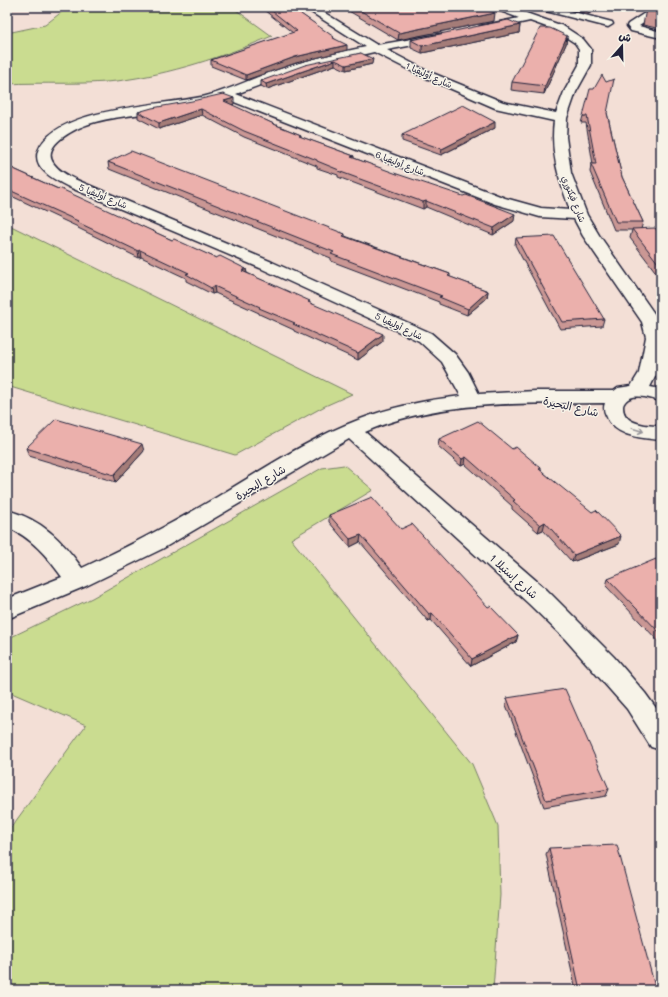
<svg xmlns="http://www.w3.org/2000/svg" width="668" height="997" viewBox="0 0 668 997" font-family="Mali,'Playpen Sans Arabic',sans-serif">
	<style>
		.green { fill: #cadc90; stroke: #767f66 }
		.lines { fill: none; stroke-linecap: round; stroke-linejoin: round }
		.minor-casing { stroke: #22223b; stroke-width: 3 }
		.minor { fill: #f7f3e8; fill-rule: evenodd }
		.wall { fill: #ca9794; stroke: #22223b }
		.shaded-wall { fill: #a47b78; stroke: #22223b }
		.building { fill: #ebb0ac; stroke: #22223b }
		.oneway { stroke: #97959a }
		.labels { text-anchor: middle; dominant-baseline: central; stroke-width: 3; stroke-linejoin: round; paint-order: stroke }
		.far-street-label { font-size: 9px; fill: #22223b; stroke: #f7f3e8 }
		.street-label { font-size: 11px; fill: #22223b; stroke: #f7f3e8 }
	</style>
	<rect width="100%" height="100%" fill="#f3dfd6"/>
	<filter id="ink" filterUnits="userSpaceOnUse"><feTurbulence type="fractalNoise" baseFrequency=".025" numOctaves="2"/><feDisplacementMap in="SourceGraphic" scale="8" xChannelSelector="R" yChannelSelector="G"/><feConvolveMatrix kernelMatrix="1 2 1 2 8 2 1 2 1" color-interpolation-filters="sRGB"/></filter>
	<g filter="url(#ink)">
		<g class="green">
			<path d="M68,7h164l40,29c-50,21 -101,38 -155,45 -36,4 -74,1 -110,3v-51l38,-8z"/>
			<path d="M7,224l345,170 -27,12 -90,49 -228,-69z"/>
			<path d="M344,465l29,25 -82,49 181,225 26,62 2,69 -7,95h-486v-157l79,-108 -79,-34v-52l85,-41 230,-130z"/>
		</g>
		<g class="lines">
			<g class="minor-casing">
				<g id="minor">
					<path d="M303,7h12l62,38 64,-11 4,1 1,2 -1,2 -58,11 38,20 78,32 53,11 8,-21 15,-27v-16l-4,-6 -20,-13 -25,-9 -46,10 -5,-3 1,-2 39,-8 -24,-9 -1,-2h15l54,19 20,13 8,10v16l-15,27 -9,26 -1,19 5,36 16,42 12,20 61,87 1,41 -2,-1 -2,11 -7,14 11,2v12c-9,-2 -21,-7 -31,-3 -3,1 -7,5 -7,9 0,18 26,19 38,19v14c-19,-2 -47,-3 -55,-25 -2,-4 -3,-7 -1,-12 -80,1 -165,-4 -240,29l182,158 67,67 31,36 16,22v35l-10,-3 -24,-38 -62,-70 -36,-35 -180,-165 -187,110 -76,37 -79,33v-20l55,-22c-15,-21 -31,-40 -55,-50v-17c35,10 54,29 75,58 46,-21 91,-45 135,-71 45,-27 91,-58 141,-77 32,-13 68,-20 103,-24l-19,-34 -23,-21 -159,-73 -191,-81c-12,-6 -37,-18 -31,-36 17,-45 126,-45 168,-55 24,-6 47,-18 71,-26 29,-10 59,-17 89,-23zM374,52l43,22 78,34 59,13c-4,32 5,58 16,89l-29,-2 -36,-10 -269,-104 72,-27zM224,98l271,106 45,13 34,2 9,17 59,86 4,15 -7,36 -8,13 -13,2 -4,3h-78l-57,3 -11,-22 -13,-18 -24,-21 -159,-71 -193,-81c-9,-4 -19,-9 -25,-17 -15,-19 24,-37 38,-41 16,-5 34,-7 51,-9 27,-4 55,-8 81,-16z"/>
					<path d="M537,7h17l58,15 1,2 -5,3 -70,-18z"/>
					<path d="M654,7h7v5l-22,14 22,6v6l-30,-7 -4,-5 1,-2z"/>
				</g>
			</g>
			<use href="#minor" class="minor"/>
		</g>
		<g class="wall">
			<path d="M264,7h27l43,31 13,12 -51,13 -50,17 -35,-14v-6l82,-27 -29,-23z"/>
			<path d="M342,7h139l13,14 -96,19z"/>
			<path d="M560,7h43l-15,7z"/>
			<path d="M661,7v22l-18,-4 3,-16z"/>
			<path d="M520,25l-1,8 -97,20 -11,-5v-8z"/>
			<path d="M567,36l-1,8 -22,50 -33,-4 1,-8z"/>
			<path d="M361,53l11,11 -26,6 -11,-5 -68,24 -6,-3v-5z"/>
			<path d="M234,104l-3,1 45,20 25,10v2l53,19v2l160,63 -21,14 -67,-28 -3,2 -85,-32v-2l-21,-7v-2l-73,-29 -42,-22 -43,14 -21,-11v-6z"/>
			<path d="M607,113l15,64 21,45 -2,7 20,6v44l-31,-41 2,-8h-18l-24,-58 1,-8h2l-7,-41h-5l2,-7z"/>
			<path d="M495,128l-54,27 -39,-14v-6z"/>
			<path d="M108,162l237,72v2l105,38v3l38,14 -1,7 -20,17 -28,-11v-2l-108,-41v-3l-222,-89z"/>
			<path d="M7,166l165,74 44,18 30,11 1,4 63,30 73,38 -25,19 -64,-29v-1l-35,-16v-1l-44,-20 -3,1 -26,-13v-3l-45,-21 -2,1 -61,-30v-1l-71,-33z"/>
			<path d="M516,238l88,81 -2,7 -42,3 -45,-84z"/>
			<path d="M439,439l73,10 29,19v2l78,74 -47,18 -29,-32 -5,2 -26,-23v-3l-47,-42 -4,2 -23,-20z"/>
			<path d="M26,448l118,3 -28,31 -87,-26z"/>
			<path d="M329,515l72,14 117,106 -2,7 -45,24 -40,-46 -3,1 -68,-79 -10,5 -21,-25z"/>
			<path d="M661,565v79l-55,-58 2,-7z"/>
			<path d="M507,698l102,91 -3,7 -62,11 -38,-102z"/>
			<path d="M549,848l106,139 -2,3h-77l-30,-136z"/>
		</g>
		<g class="shaded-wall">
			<path d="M589,7h14l-15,7z"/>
			<path d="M495,13l-1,8 -96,19 1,-7z"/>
			<path d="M520,25l-1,8 -97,20v-7z"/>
			<path d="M567,36l-1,8 -22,50 1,-8z"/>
			<path d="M347,45v5l-51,13 -50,17v-5l49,-18z"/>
			<path d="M373,59l-1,5 -26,6v-5z"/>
			<path d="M335,60v5l-68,24 -1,-5z"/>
			<path d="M234,98v6l-10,3v-6z"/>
			<path d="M201,109l1,6 -43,14v-6z"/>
			<path d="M495,122v6l-54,27 1,-6z"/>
			<path d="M426,201v6l-3,2v-7z"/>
			<path d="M515,214l-1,7 -21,14 1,-7z"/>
			<path d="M140,250l1,7 -2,1 -1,-7z"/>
			<path d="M246,269l1,6 -5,-4z"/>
			<path d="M214,286l1,7 -3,1 -1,-6z"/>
			<path d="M488,291l-1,7 -20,17 1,-6z"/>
			<path d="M383,334v7l-25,19v-7z"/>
			<path d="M142,444l2,7 -28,31 -2,-7z"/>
			<path d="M466,457l-1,7 -4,2 1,-7z"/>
			<path d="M545,522l-2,8 -5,2 2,-7z"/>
			<path d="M361,535l-1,7 -10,5v-8z"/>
			<path d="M621,536l-2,8 -47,18 2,-7z"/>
			<path d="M432,613l-1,7 -3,1 1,-7z"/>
			<path d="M518,635l-2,7 -45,24 1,-7z"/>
		</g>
		<g class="building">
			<path d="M267,7h24l43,30 -1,1 14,7 -52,12 -49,18 -35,-15 86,-29z"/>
			<path d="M354,7h127l14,6 -96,20z"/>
			<path d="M649,7h12v5l-15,-3z"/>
			<path d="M508,20l12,5 -98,21 -11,-6z"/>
			<path d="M540,28h10l17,8 -22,50 -33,-4z"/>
			<path d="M361,53l12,6 -27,6 -11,-5 -69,24 -5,-3 44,-16z"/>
			<path d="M602,75l4,7 8,-3 -7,34 15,64 21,45h-27l-25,-58h5l-9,-48h-4l7,-27h4z"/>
			<path d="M223,94l11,4 -10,3 52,24 25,10 -2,1 55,20 -3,1 46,17 66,22 3,-1 49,19 -21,14 -68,-27 -3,1 -85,-31 1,-1 -22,-9v-1l-73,-29 -43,-22 -42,14 -21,-11 14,-4 40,-7z"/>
			<path d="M463,105l32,17 -53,27 -40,-14z"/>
			<path d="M131,151l214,83 -2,2 107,38 -2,2 40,15 -20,18 -29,-12 3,-1 -111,-42 3,-2 -226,-90z"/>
			<path d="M7,166l51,23 1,-1 113,52 2,-1 42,19 4,-2 26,13 -4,2 68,30 -2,1 75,32 -25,19 -65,-29 2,-1 -36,-15 1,-1 -46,-21 -3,2 -25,-14 3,-1 -49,-23 -2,1 -61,-29 1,-1 -71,-32z"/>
			<path d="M655,228l6,7v32l-29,-38z"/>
			<path d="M554,236l50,83 -42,3 -46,-84z"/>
			<path d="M56,419l86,25 -28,31 -88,-27z"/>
			<path d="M478,421l34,28 4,-2 25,21 -2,1 53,43 4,-2 25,26 -47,19 -29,-33 -5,3 -27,-24 2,-1 -49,-43 -4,2 -23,-20z"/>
			<path d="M372,497l29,32 11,-5 76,83 2,-1 28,29 -46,24 -40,-46 -3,1 -68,-79 -11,4 -21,-24z"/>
			<path d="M656,559l5,6v69l-53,-55z"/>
			<path d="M565,689l44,100 -63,11 -39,-102z"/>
			<path d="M617,845l38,142 -54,3h-21l-31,-142z"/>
		</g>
		<defs><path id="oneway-shaft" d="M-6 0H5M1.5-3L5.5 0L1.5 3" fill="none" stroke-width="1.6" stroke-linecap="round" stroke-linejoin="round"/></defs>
		<use class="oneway" href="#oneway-shaft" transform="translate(638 430) rotate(17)"/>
	</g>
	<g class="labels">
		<g class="far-street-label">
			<text transform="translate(429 75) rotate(24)">شارع أوليفيا 1</text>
			<text transform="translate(400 163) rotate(21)">شارع أوليفيا 6</text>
			<text transform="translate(103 196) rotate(22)">شارع أوليفيا 5</text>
			<text transform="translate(574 199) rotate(68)">شارع فيكتوري</text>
			<text transform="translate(399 326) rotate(25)">شارع أوليفيا 5</text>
		</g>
		<g class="street-label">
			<text transform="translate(571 406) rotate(13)">شارع البحيرة</text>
			<text transform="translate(260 482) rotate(-31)">شارع البحيرة</text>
			<text transform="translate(514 576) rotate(42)">شارع إستيلا 1</text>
		</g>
	</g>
	<rect width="668" height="997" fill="none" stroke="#f7f3e8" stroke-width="24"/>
	<rect x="12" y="12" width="644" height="973" fill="none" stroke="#22223b" stroke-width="1.5" filter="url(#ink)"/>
	<g transform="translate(622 46) rotate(20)" stroke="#f7f3e8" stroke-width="3" paint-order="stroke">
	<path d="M0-3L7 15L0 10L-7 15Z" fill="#22223b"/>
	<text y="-6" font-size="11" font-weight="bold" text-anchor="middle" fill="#22223b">ش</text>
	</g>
</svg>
